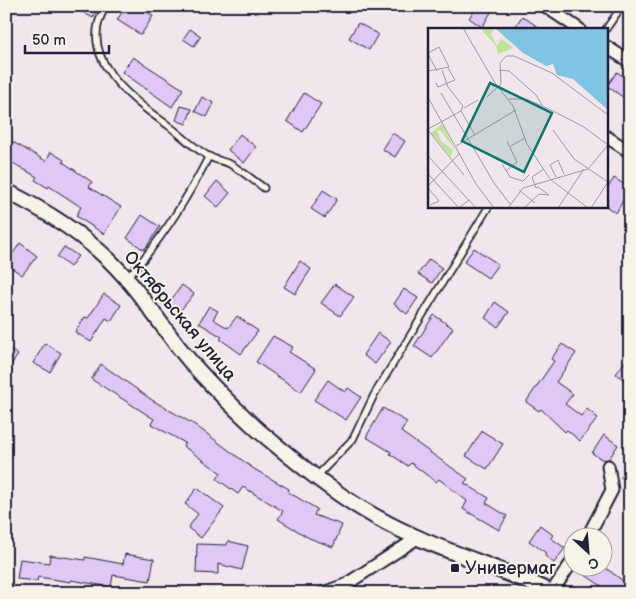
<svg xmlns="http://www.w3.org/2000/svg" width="636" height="599" viewBox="0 0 636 599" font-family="'Balsamiq Sans',sans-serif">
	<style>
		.building { fill: #dfc7f6; stroke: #22223b }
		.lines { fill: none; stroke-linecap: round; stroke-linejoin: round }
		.service-casing { stroke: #22223b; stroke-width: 9 }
		.minor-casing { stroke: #22223b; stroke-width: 15 }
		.tertiary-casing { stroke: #22223b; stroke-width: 18 }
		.path { stroke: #22223b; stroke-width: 2; stroke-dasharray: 5 4; stroke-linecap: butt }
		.service { stroke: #f7f3e8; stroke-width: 5.5 }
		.minor { stroke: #f7f3e8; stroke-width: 11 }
		.tertiary { stroke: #f7f3e8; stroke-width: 14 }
		.poi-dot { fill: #22223b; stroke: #f7f3e8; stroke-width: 2 }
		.labels { text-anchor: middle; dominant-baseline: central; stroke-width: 4; stroke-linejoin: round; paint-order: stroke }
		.street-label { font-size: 18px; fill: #22223b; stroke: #f7f3e8 }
		.poi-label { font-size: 18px; fill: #22223b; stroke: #f7f3e8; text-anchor: start }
		.inset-road { fill: none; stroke: #9e98a5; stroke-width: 1 }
		.view { fill: #0f766e; fill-opacity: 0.15; stroke: #0f766e; stroke-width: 2.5 }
		.inset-edge { fill: none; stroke: #22223b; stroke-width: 2.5 }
	</style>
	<rect width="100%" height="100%" fill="#f0e6ec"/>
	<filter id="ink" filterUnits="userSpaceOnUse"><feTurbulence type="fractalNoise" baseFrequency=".02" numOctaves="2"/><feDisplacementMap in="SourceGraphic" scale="10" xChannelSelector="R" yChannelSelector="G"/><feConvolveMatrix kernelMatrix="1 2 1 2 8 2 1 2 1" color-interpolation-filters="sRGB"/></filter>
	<g filter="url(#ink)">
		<g class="building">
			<path d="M71,6h28l-6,12z"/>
			<path d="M126,6h12l15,10 -12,19 -24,-15z"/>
			<path d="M477,6h18l-13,21 -13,-9z"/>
			<path d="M522,16l19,13h-27z"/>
			<path d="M358,23l20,11 -9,16 -20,-12z"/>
			<path d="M190,29l11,7 -7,10 -11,-7z"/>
			<path d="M133,57l50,32 -11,18 -50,-35z"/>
			<path d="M617,72l13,9v21l-23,-16z"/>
			<path d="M304,93l17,11 -18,28 -16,-11z"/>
			<path d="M202,97l12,6 -7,14 -12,-6z"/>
			<path d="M181,106l11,3 -6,15 -10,-4z"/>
			<path d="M392,133l13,8 -10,16 -13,-8z"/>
			<path d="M240,134l16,13 -12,16 -16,-13z"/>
			<path d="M6,138l40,23 5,-9 13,8 -1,2 29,20 -3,5 32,20 -17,27 -28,-18 5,-9 -32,-21 -1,2 -13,-8 2,-3 -31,-18z"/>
			<path d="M614,178l16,10 -14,25 -9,-6v-18z"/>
			<path d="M217,181l13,12 -12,14 -13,-11z"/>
			<path d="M323,190l14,9 -12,19 -14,-9z"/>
			<path d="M142,215l18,12 -16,23 -17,-12z"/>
			<path d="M20,243l17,13 -15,19 -16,-11z"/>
			<path d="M64,247l14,9 -8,11 -13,-10z"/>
			<path d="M474,248l24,16 -10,14 -24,-16z"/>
			<path d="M429,259l13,9 -10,15 -14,-9z"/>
			<path d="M300,261l11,8 -16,25 -11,-7z"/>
			<path d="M335,284l19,13 -14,19 -19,-13z"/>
			<path d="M182,285l12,9 -14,17 -11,-8z"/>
			<path d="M404,289l14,9 -11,16 -13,-10z"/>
			<path d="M104,294l17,11 -10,16 -5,-3 -15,24 -16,-10 10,-15 3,1z"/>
			<path d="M495,302l14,10 -11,15 -13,-9z"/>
			<path d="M209,306l9,5 -5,8 15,9 9,-12 21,15 -17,23 -21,-15 2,-2 -23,-14z"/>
			<path d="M434,315l19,13 -21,30 -18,-12z"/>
			<path d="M378,333l13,9 -16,22 -12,-9z"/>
			<path d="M273,336l20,11 -4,5 27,17 -15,23 -45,-30z"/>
			<path d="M45,343l16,10 -11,19 -17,-9z"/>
			<path d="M562,344l14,9 -20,29 17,12 -8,10 16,12 6,-7 11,9 -18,23 -13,-11 -2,2 -24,-23 -2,2 -13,-9 28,-41 -3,-2z"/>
			<path d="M6,347l12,8 -12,17z"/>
			<path d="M630,355v29l-14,-10z"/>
			<path d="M101,364l51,36 43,25 59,44 35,20 -1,3 29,17 -3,6 28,10 -9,22 -24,-9 -31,-19 5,-8 -40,-24 -5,7 -21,-15 4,-6 -38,-27 2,-3 -34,-19 3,-5 -63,-40z"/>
			<path d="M328,380l17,12 3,-4 13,9 -15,23 -32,-20z"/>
			<path d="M383,408l24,14 -6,10 67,47 -4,4 25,15 -3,5 21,13 -8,14 -36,-21 4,-8 -28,-22 -3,3 -25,-19 -3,3 -18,-12 1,-2 -25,-15z"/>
			<path d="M482,431l21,13 -16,25 -21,-13z"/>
			<path d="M604,435l14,10 -9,14 -6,1 -11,-7z"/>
			<path d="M197,488l27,20 -23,30 -13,-10 10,-14 -13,-10z"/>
			<path d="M540,525l13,10 -2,3 14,10 -11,15 -9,-7 1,-3 -17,-12z"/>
			<path d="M228,541l20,5 -6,24 -24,-6v10l-22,-1 1,-29 30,1z"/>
			<path d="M125,554l29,5 -4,22 -37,-6 -2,12 -40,-7v2l-33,-5 -1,4 -20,-2 3,-20 29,4 1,-8 35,5v-3l38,7z"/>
			<path d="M578,566h25l23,17 -8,10h-19l4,-6 -27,-18z"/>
		</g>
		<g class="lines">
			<g class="service-casing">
				<g id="service">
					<path d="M106,6c-32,51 26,94 63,120 13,10 25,22 39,30 7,4 15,5 22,8 12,7 23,16 34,24"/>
					<path d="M606,29l16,-23"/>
					<path d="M127,278c33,-36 59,-77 82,-122"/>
					<path d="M316,477l37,-38 21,-44 115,-189"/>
				</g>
			</g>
			<g class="minor-casing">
				<g id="minor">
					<path d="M545,6l34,23"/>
					<path d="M607,47l23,15"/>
					<path d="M607,137l23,15"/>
					<path d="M588,536l24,-46 -4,-24"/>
					<path d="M323,593l22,-8 74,-48"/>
					<path d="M551,593l23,-34"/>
				</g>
			</g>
			<g class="tertiary-casing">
				<path id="tertiary" d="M6,191c36,18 74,41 103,69 29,28 50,63 75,94 23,28 48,52 74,76 37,31 76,64 118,87 56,32 120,48 177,76"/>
			</g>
			<path class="path" d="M621,478l9,-12"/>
			<use href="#service" class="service"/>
			<use href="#minor" class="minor"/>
			<use href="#tertiary" class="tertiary"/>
		</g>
	</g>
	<rect class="poi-dot" x="450" y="563" width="10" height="10" rx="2.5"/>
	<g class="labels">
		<g class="street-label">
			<text transform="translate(180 316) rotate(50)">Октябрьская улица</text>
		</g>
		<g class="poi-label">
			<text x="465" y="568">Универмаг</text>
		</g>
	</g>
	<g transform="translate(428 28)">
		<rect width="180" height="180" fill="#f0e6ec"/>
		<path d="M52,0h14l-3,6 6,12 4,-7 13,9 -16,6 -2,-8zM14,96l14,27 -16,-21 -3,1 4,10 12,9 -2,7 -20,-24z" fill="#bfe29b"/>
		<path d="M67,0h113v82l-35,-31 -16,-4 -4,-11 -7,2 -23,-13z" fill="#80c4e1"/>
		<path class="inset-road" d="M35,0l32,55 18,23 14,38 23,35 38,29M0,25l11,-6 10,20 -21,4M0,26l9,17M14,42l6,17 15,19 -2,5 14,24M71,42l10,1 27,24 6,10M8,55l2,4 17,-7 -7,-12M13,65l53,90 16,21M59,69l14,-13 -1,-21 6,-7h8l38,17 56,42M1,71l47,85 18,24M81,71h17l23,10 35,18 24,18M36,80l14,-8M0,101l33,-18M0,102l36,45M125,102l21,29 34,23M28,118l60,-36M83,118l14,-8M0,128l48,52M74,136l8,13 13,4 6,-6M78,143l11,-9 -10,-21M0,146l31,34 10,-8M128,149l-6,-12 8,-5 6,14M0,158l32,-33M0,160l11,13 -9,4M91,162l16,13M80,180l15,-20 65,-19 20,-24M96,180l15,-14 10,1 -11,-8 -2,1 -4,-11 12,-8M130,180l26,-39M163,180l17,-26"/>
		<path class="view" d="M62,55l62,30 -28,59 -62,-31z"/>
		<rect width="180" height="180" class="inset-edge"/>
	</g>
	<rect width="636" height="599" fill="none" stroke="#f7f3e8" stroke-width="25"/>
	<rect x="12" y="12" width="611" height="574" fill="none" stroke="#22223b" stroke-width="2" filter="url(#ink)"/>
	<g transform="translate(588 552) rotate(154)"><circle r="24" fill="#f7f3e8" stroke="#a29fa3"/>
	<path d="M0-4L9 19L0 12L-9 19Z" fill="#22223b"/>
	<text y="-8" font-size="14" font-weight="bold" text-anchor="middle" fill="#22223b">С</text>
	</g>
	<path d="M25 45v8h84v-8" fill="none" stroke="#22223b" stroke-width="2.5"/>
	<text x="32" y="45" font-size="15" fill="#22223b" stroke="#f7f3e8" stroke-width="4" paint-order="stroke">50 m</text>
</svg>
